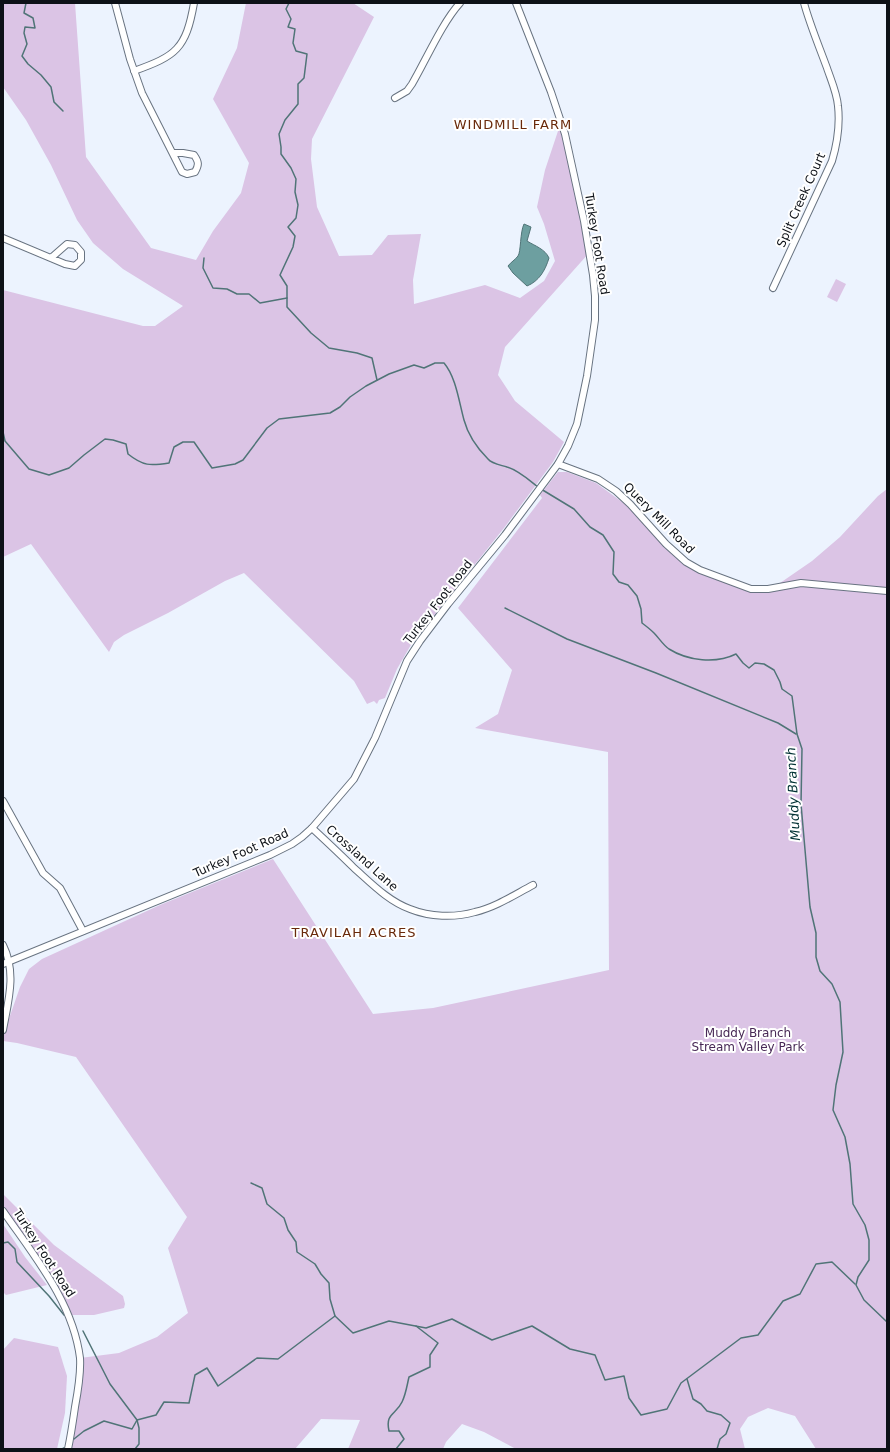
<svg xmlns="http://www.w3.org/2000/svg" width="890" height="1452" viewBox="0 0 890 1452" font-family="'DejaVu Sans',sans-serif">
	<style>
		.green { fill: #dbc4e5 }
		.water { fill: #6d9fa0; stroke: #507477 }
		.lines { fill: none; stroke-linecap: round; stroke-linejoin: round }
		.stream { stroke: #507477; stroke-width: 1.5 }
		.minor-casing { stroke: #687381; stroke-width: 8 }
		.minor { stroke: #fff; stroke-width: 6 }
		.labels { text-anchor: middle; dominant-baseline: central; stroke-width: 4; stroke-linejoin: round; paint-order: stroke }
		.street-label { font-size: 12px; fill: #0d1117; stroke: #fff }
		.park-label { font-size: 12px; fill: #482956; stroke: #fff }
		.neighbourhood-label { font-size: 13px; letter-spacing: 1px; fill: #69290a; stroke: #fff }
		.water-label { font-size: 13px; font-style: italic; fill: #003133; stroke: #fff }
	</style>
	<rect width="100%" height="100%" fill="#ecf3fe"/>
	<g class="green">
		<path d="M3,3h72l11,154 65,91 45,12 17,-29 28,-38 8,-30 -36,-64 24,-51 9,-45h107l21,14 -62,122 -1,20 6,48 22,49 33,-1 16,-20 33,-1 -8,46 1,24 71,-19 35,13 24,-17 11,-20 -11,-37 -7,-17 8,-37 16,-48 28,131 -84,94 -7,28 17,26 49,41 -11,20 -49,66 -92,115 -15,26 -12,29 -6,2 -2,4 -3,-3 -7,3 -13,-23 -110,-108 -19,8 -57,32 -44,22 -10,7 -5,10 -78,-108 -28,13v-267l140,36h12l28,-20 -60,-37 -30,-26 -16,-23 -26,-55 -25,-45 -23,-33z"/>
		<path d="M836,279l10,5 -9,18 -10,-5z"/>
		<path d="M558,472h9l29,11 33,24 71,66 50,19h17l45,-31 28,-24 38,-41 9,-7v960h-71l-21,-33 -27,-8 -20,9 -8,12 5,20h-229l-32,-17 -22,-8 -16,18 -3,7h-95l12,-29 -39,-1 -26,30h-227l12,-91 39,-5 38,-16 31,-24 -20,-65 19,-31 -111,-160 -59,-14 -14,-2v-5l17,-49 9,-18 13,-10 118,-54 113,-46 100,155 60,-6 176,-38 -1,-218 -133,-24 23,-14 14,-44 -54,-62 84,-110 -2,-3z"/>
		<path d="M3,1194l51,51 69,51 2,8 -1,4 -30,7h-25l-66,-104z"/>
		<path d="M3,1224l22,33 22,28 -41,10 -3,-3z"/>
		<path d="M14,1338l44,9 9,29 -2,37 -8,36h-54v-99z"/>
	</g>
	<path class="water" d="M524,224l7,3 -4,14c8,5 18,8 22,17 -4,13 -10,23 -22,28l-14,-13 -5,-7c3,-4 7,-6 10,-10 3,-4 2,-24 6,-32z"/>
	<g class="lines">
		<g class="stream">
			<path d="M26,3l-2,10 9,5 2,10 -10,-1 -1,6 3,11 -5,12 6,8 13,11 10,12 3,15 9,9"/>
			<path d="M289,3l-3,6 5,10 -3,8 7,2 -2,14 3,8 11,3 -3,24 -6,6v20l-13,16 -6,14 2,13v7l10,14 5,11 -1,13 3,13 -2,13 -8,9 7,9 -2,11 -13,28 7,11v21l24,26 18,15 28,5 15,5 5,22"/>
			<path d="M204,258l-1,10 10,20 14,1 10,5h12l11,9 27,-5"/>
			<path d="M3,432l2,9 24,28 20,6 20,-7 15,-13 21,-16 8,1 13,4 2,10c15,12 22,12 41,9l5,-16 9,-5h11l18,26 23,-4 8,-4 24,-32 12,-9 51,-6 10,-6 10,-10 16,-11 23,-12 25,-9 10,3 11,-5h9c12,14 15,39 20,57 4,15 13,28 24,39 4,5 13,6 19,8 11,3 22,13 31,20"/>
			<path d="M541,489l33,20 16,18 13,8 11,17 -1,22 6,8 9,3 9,11 4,13 1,14c4,3 8,6 12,10 5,5 9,12 15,16 19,12 47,15 67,5l7,9 6,5 6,-5 9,1 10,6 6,12 2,7 10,7 5,38 5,15 -1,55 9,103 6,26v24l4,14 12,13 8,18 3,50 -7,33 -3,25 12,27 5,27 3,40 12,21 4,15v20l-11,17 -2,8 8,15 23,22"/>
			<path d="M505,608l62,31 89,34 122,50 18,11"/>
			<path d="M251,1183l11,5 5,16 17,14 4,12 8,12 1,10 18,12 6,10 8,9 1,16 5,17"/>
			<path d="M3,1243l5,-1 7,7 2,13 32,34 15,19"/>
			<path d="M83,1331l27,53 27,36 2,8v16l-4,5"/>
			<path d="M687,1379l6,20 8,5 6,7 14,4 9,8 -4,11 -6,5 -3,10"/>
			<path d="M74,1439l10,-8 20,-10 28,8 5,-9 19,-5 8,-13 25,1 6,-28 12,-7 11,18 39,-28 21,1 57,-43 18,17 36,-12 37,7 26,-9 40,21 40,-14 38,23 25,6 10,25 19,-4 5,22 12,17 26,-6 14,-26 60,-45 17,-3 25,-34 17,-7 16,-30 16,-2 23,22"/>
			<path d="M62,1449l2,-1"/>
			<path d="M396,1449l8,-10 -5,-8h-10c-4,-18 7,-16 13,-29 4,-8 5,-17 7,-25l21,-10v-12l8,-12 -22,-17"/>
		</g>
		<g class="minor-casing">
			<g id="minor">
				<path d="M115,3l15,56 12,34 40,79 5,2 8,-2c4,-7 4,-10 -1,-17l-11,-2h-10"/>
				<path d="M134,71c42,-15 52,-22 60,-68"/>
				<path d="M395,98l12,-7 5,-7c14,-24 30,-61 48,-81"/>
				<path d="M3,238l62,26 10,2 6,-6v-8l-6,-7 -8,-1 -16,14"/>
				<path d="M773,288l59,-127c5,-17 8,-37 6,-55 -1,-13 -7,-26 -11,-38 -8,-22 -17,-43 -23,-65"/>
				<path d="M558,464l40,15 18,12 14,13 36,40 20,18 14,8 51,19h17l33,-6 86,8"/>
				<path d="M3,801l40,72 17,15 23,43"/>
				<path d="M312,828c14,13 28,26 42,40 17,15 34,33 56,41 20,8 44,9 65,3 21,-5 39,-17 58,-27"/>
				<path d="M3,945c14,28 5,57 0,85"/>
				<path d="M3,964l267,-109 22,-11 10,-7 10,-9 42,-49 21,-41 32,-77 13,-20 28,-37 57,-69 53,-71 10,-18 9,-22 10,-48 8,-56v-24l-2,-21 -9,-54 -19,-87 -14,-42 -35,-89"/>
				<path d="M3,1211c31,45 70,91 77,147 1,16 -2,33 -5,49 -2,14 -4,28 -7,42"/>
			</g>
		</g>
		<use href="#minor" class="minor"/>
	</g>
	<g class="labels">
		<g class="street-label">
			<text transform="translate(801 200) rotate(-66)">Split Creek Court</text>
			<text transform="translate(597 244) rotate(81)">Turkey Foot Road</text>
			<text transform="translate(659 518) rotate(45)">Query Mill Road</text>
			<text transform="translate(438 602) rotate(-52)">Turkey Foot Road</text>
			<text transform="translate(241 853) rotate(-24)">Turkey Foot Road</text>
			<text transform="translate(362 858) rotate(42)">Crossland Lane</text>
			<text transform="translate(44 1253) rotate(57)">Turkey Foot Road</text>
		</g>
		<g class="park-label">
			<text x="748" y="1033">Muddy Branch<tspan x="748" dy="14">Stream Valley Park</tspan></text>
		</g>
		<g class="neighbourhood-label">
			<text x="513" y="124">WINDMILL FARM</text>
			<text x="354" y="932">TRAVILAH ACRES</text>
		</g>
		<g class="water-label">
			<text transform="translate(793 794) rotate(-93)">Muddy Branch</text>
		</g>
	</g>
	<rect width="890" height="1452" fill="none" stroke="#0d1117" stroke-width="8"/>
</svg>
